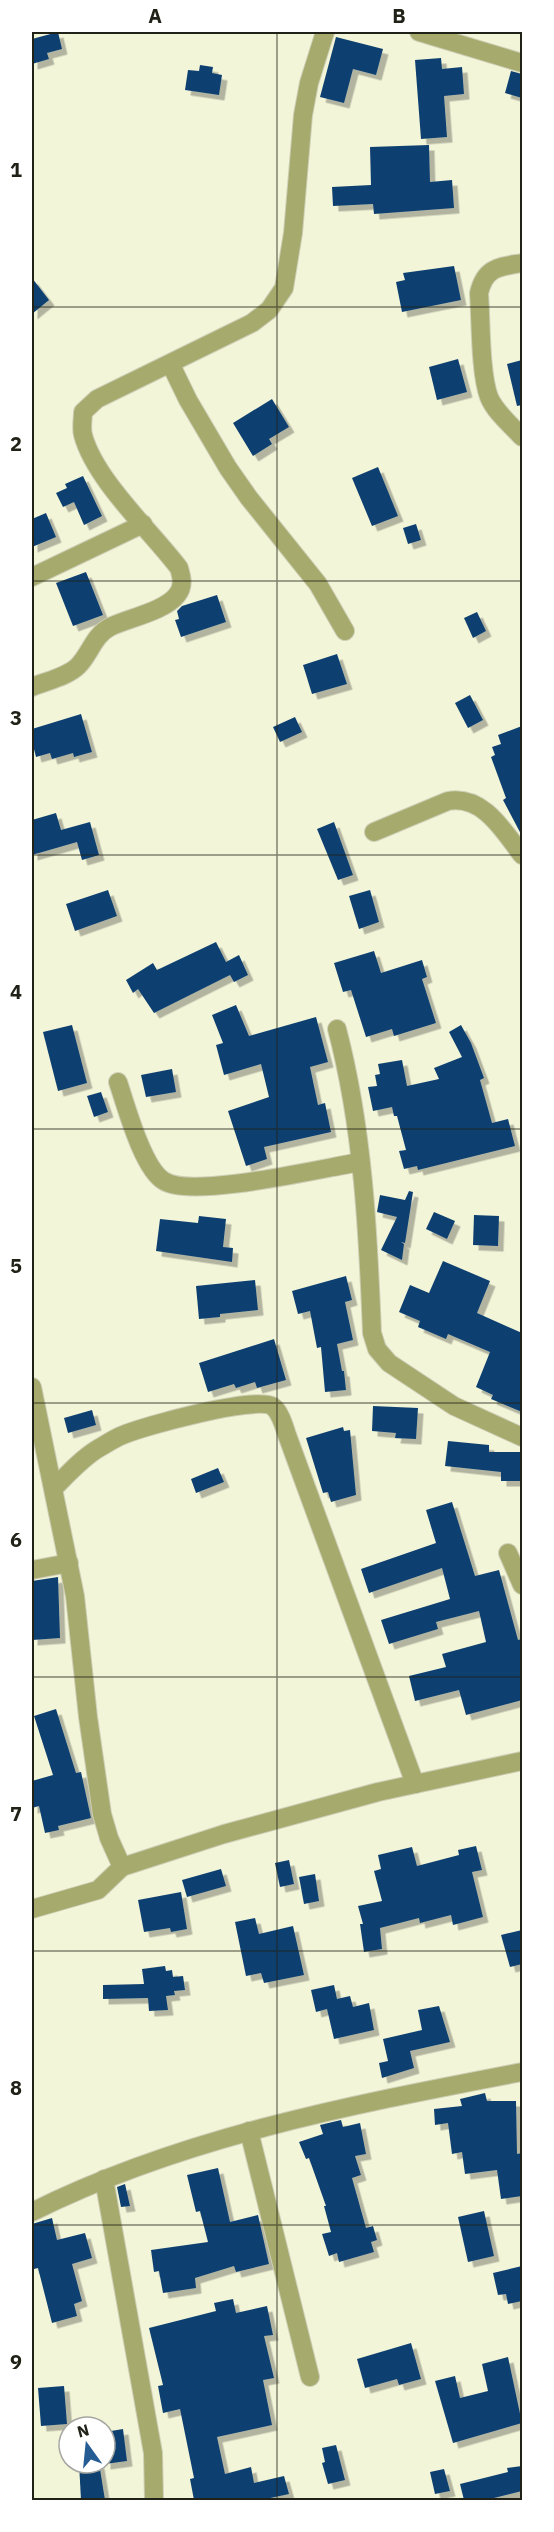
<svg xmlns="http://www.w3.org/2000/svg" width="554" height="2532" viewBox="0 0 554 2532" font-family="'IBM Plex Sans',sans-serif">
	<style>
		.building { fill: #104070; filter: url(#shadow) }
		.lines { fill: none; stroke-linecap: round; stroke-linejoin: round }
		.minor-casing { stroke: #cdcfb6; stroke-width: 20 }
		.minor { stroke: #a7aa6d; stroke-width: 18 }
		.grid { fill: none; stroke: #212217; stroke-width: 1.5; stroke-opacity: 0.55 }
		.neatline { fill: none; stroke: #212217; stroke-width: 2 }
		.grid-label { font-size: 20px; text-anchor: middle; font-weight: bold; fill: #212217 }
	</style>
	<defs>
		<filter id="shadow"><feDropShadow dx="5.5" dy="5.5" stdDeviation="0" flood-color="#0004"/></filter>
	</defs>
	<rect width="100%" height="100%" fill="#f3f5d9"/>
	<g class="building">
		<path d="M58,32l4,17 -15,4 2,6 -17,5v-25z"/>
		<path d="M336,37l47,12 -7,26 -23,-6 -9,34 -24,-6z"/>
		<path d="M441,58l1,11 20,-2 2,27 -20,2 3,41 -26,2 -6,-79z"/>
		<path d="M200,65l13,2 -1,6 10,2 -3,20 -34,-5 3,-20 11,1z"/>
		<path d="M511,71l11,3v24l-17,-5z"/>
		<path d="M429,145l1,37 22,-2 2,28 -80,6 -1,-10 -40,2 -1,-19 39,-2 -1,-38z"/>
		<path d="M454,266l7,34 -59,12 -6,-30 9,-2 -2,-7z"/>
		<path d="M32,278l17,22 -17,14z"/>
		<path d="M458,359l9,33 -30,8 -8,-33z"/>
		<path d="M522,360v45l-5,1 -10,-42z"/>
		<path d="M272,399l17,28 -20,12 3,5 -19,12 -20,-33z"/>
		<path d="M378,467l20,49 -26,10 -20,-48z"/>
		<path d="M83,476l19,40 -18,9 -10,-23 -11,5 -7,-14 11,-5 -2,-4z"/>
		<path d="M46,513l10,24 -24,10v-28z"/>
		<path d="M416,524l5,16 -13,4 -5,-16z"/>
		<path d="M86,572l17,43 -30,11 -17,-43z"/>
		<path d="M217,595l9,27 -45,15 -6,-17 4,-1 -2,-8 5,-5z"/>
		<path d="M477,612l9,19 -13,7 -9,-20z"/>
		<path d="M337,654l10,30 -35,10 -9,-29z"/>
		<path d="M470,695l13,25 -15,8 -13,-25z"/>
		<path d="M81,714l11,38 -18,5 -1,-4 -21,6 -2,-6 -14,4 -4,-16v-12z"/>
		<path d="M295,717l7,15 -22,10 -7,-15z"/>
		<path d="M522,726v110l-19,-36 3,-2 -15,-41 4,-2 -3,-8 9,-3 -3,-9z"/>
		<path d="M56,813l5,17 29,-8 9,33 -17,5 -5,-18 -45,13v-35z"/>
		<path d="M334,822l19,53 -15,5 -21,-51z"/>
		<path d="M108,890l9,26 -42,15 -9,-27z"/>
		<path d="M370,890l9,32 -20,7 -10,-33z"/>
		<path d="M216,942l10,20 13,-7 9,20 -14,7 -4,-7 -76,38 -16,-24 -5,4 -7,-13 27,-17 4,7z"/>
		<path d="M374,951l7,22 41,-13 5,17 -5,2 14,44 -42,13 -2,-7 -26,8 -15,-47 -8,2 -9,-29z"/>
		<path d="M236,1005l13,31 67,-19 12,45 -18,5 8,38 7,-2 6,29 -67,15 3,12 -21,7 -18,-55 41,-14 -8,-33 -37,11 -8,-30 7,-2 -11,-28z"/>
		<path d="M72,1025l15,58 -29,8 -15,-59z"/>
		<path d="M461,1025l10,18 13,35 -4,2 12,43 16,-4 7,27 -97,24 -1,-4 -13,3 -5,-18 7,-1 -9,-34h-3l-2,-9 -19,4 -5,-24 9,-1 -2,-11 5,-1 -2,-10 24,-4 5,26 32,-7 -5,-11 28,-11 -13,-25z"/>
		<path d="M172,1069l4,23 -30,5 -5,-22z"/>
		<path d="M101,1092l7,20 -14,5 -7,-21z"/>
		<path d="M409,1191l4,1 -8,51 -4,-1 3,2 -2,16 -21,-10 16,-33 -20,-5 3,-17 25,5z"/>
		<path d="M434,1212l21,9 -8,18 -21,-10z"/>
		<path d="M474,1215l25,1 -1,30 -25,-1z"/>
		<path d="M199,1216l27,3 -3,28 10,1 -1,14 -76,-11 4,-32 38,4z"/>
		<path d="M443,1261l47,20 -13,32 45,20v79l-31,-13 2,-4 -17,-8 14,-35 -42,-18 -2,5 -28,-12 2,-6 -21,-9 11,-27 19,8z"/>
		<path d="M346,1276l6,24 -7,2 8,38 -16,4 5,27h2l2,19 -21,2 -4,-45 -4,1 -7,-37 -12,3 -6,-23z"/>
		<path d="M255,1280l3,30 -38,4v3l-21,2 -3,-33z"/>
		<path d="M274,1339l12,41 -29,8 -2,-6 -19,6 -2,-4 -26,8 -9,-29z"/>
		<path d="M373,1406l45,2 -2,31 -21,-1 1,-5 -24,-2z"/>
		<path d="M92,1410l4,15 -28,8 -4,-15z"/>
		<path d="M343,1427l1,4 6,-1 6,65 -25,7 -3,-10 -5,1 -17,-55z"/>
		<path d="M448,1441l41,4v7h32l1,29h-21v-9l-56,-6z"/>
		<path d="M218,1468l6,14 -28,11 -5,-14z"/>
		<path d="M452,1502l23,74 24,-6 19,70 4,-1v61l-56,15 -7,-25 -44,11 -6,-25 37,-9 -4,-13 44,-12 -7,-31 -43,11 2,7 -49,15 -8,-24 69,-21 -8,-31 -73,25 -8,-24 75,-26 -10,-33z"/>
		<path d="M58,1577l2,61 -28,2v-59z"/>
		<path d="M56,1709l20,64 5,-1 10,46 -33,8 1,4 -14,3 -6,-27 -7,2v-27l21,-6 -19,-59z"/>
		<path d="M476,1846l6,24 -10,2 11,45 -30,8 -2,-10 -31,8 -1,-5 -39,10 2,21 -18,3 -4,-28h3l-5,-18 24,-5 -8,-30 7,-2 -3,-14 34,-8 5,19 42,-11 -1,-5z"/>
		<path d="M289,1860l5,24 -14,3 -5,-24z"/>
		<path d="M221,1869l5,17 -39,11 -5,-17z"/>
		<path d="M315,1874l4,27 -15,3 -5,-27z"/>
		<path d="M181,1892l6,37 -16,3 -1,-4 -26,4 -6,-32z"/>
		<path d="M255,1918l4,16 34,-8 11,49 -40,8 -3,-10 -15,3 -11,-54z"/>
		<path d="M522,1930v34l-12,3 -9,-32z"/>
		<path d="M165,1966l1,5 6,-1 1,7 10,-1 2,14 -11,1 1,4 -9,1 2,14 -19,1 -1,-13 -45,1v-14l41,-1 -2,-15z"/>
		<path d="M334,1985l3,14 13,-3 3,11 16,-4 5,27 -40,9 -7,-30 -11,3 -5,-22z"/>
		<path d="M439,2006l11,36 -40,9 4,17 -32,10 -3,-15 9,-2 -5,-22 39,-9 -4,-20z"/>
		<path d="M485,2093l2,8h29l1,53 5,-1v43l-21,3 -4,-29 -32,4 -3,-22 -10,2 -4,-31 -13,2 -1,-16 28,-3 -2,-7z"/>
		<path d="M341,2120l2,7 17,-4 6,31 -11,2 6,19 -9,3 14,50 7,-2 4,14 -6,2 3,10 -35,10 -2,-9 -8,3 -7,-22 9,-2 -7,-26h2l-17,-48 -3,1 -7,-17 24,-8 -3,-9z"/>
		<path d="M218,2168l12,54 28,-7 11,49 -33,8 -2,-6 -39,12 1,10 -33,5 -4,-22 -5,1 -3,-22 57,-8 -8,-31 -4,1 -9,-37z"/>
		<path d="M125,2184l5,22 -9,1 -4,-20z"/>
		<path d="M484,2211l10,45 -26,6 -10,-45z"/>
		<path d="M52,2218l5,22 28,-7 7,25 -20,6 10,37 -8,3 3,12 -25,7 -14,-55 -4,1 -2,-7v-38z"/>
		<path d="M522,2266v35l-14,3 -2,-10 -8,1 -5,-22z"/>
		<path d="M233,2299l3,14 31,-7 6,29 -9,1 10,42 -11,2 9,45 -55,12 8,37 26,-7 3,16 30,-7 5,18 -28,6h-67l-4,-21 4,-1 -14,-69 -17,4 -5,-27 5,-1 -14,-57 67,-17 -2,-8z"/>
		<path d="M411,2343l10,36 -22,6 -2,-6 -32,9 -8,-29z"/>
		<path d="M508,2357l14,66 -69,20 -18,-62 20,-5 5,22 28,-7 -6,-27z"/>
		<path d="M64,2386l3,38 -26,2 -3,-38z"/>
		<path d="M123,2429l4,32 -22,3v-32z"/>
		<path d="M336,2445l9,35 -17,4 -6,-21 3,-1 -3,-14z"/>
		<path d="M79,2463h20l6,37h-24z"/>
		<path d="M522,2466v25l-36,9h-22l-4,-16 48,-12 -1,-4z"/>
		<path d="M444,2469l6,22 -15,3 -5,-22z"/>
	</g>
	<g class="lines">
		<g class="minor-casing">
			<g id="minor">
				<path d="M419,32l103,31"/>
				<path d="M522,263c-23,4 -37,4 -43,30 2,27 1,80 10,104 6,15 22,28 33,40"/>
				<path d="M171,365l17,35 40,68 21,30 69,86 27,47"/>
				<path d="M32,577l111,-53"/>
				<path d="M32,687c14,-6 35,-10 46,-21 13,-13 15,-30 32,-39 19,-9 55,-16 67,-32 7,-9 5,-17 2,-27 -28,-37 -84,-88 -96,-133 -2,-7 0,-16 0,-23l14,-13 155,-76 17,-13 15,-22 9,-55 10,-118 6,-32 16,-51"/>
				<path d="M374,832l74,-31c35,-6 55,29 74,54"/>
				<path d="M337,1029c26,99 31,202 35,304l5,16 12,14 65,43 68,31"/>
				<path d="M118,1082c8,24 25,87 46,99 28,18 159,-13 196,-19"/>
				<path d="M32,1387l43,209 13,121 14,97 7,24 13,29"/>
				<path d="M54,1488c13,-13 28,-30 45,-40 7,-4 16,-10 24,-13 21,-9 131,-39 149,-29 8,5 12,20 15,29l128,349"/>
				<path d="M508,1553l14,32"/>
				<path d="M32,1570l37,-7"/>
				<path d="M32,1909l66,-19 24,-23 102,-33 154,-42 144,-31"/>
				<path d="M249,2131l61,246"/>
				<path d="M104,2179l49,274 1,47"/>
				<path d="M32,2212c152,-76 324,-108 490,-140"/>
			</g>
		</g>
		<use href="#minor" class="minor"/>
	</g>
	<path class="grid" d="M277,32v2468M32,307h490M32,581h490M32,855h490M32,1129h490M32,1403h490M32,1677h490M32,1951h490M32,2225h490"/>
	<rect width="554" height="2532" fill="none" stroke="#ffffff" stroke-width="66"/>
	<g transform="translate(87 2445) rotate(345)"><circle r="28" fill="#ffffff" stroke="#a6a7a2" stroke-width="1.5"/>
	<path d="M0-4.5L10 22L0 15L-10 22Z" fill="#265c94"/>
	<text y="-9" font-size="16" font-weight="bold" text-anchor="middle" fill="#212217">N</text>
	</g>
	<rect x="33" y="33" width="488" height="2466" class="neatline"/>
	<g class="grid-label">
		<text x="155" y="23">A</text>
		<text x="399" y="23">B</text>
		<text x="16" y="177">1</text>
		<text x="16" y="451">2</text>
		<text x="16" y="725">3</text>
		<text x="16" y="999">4</text>
		<text x="16" y="1273">5</text>
		<text x="16" y="1547">6</text>
		<text x="16" y="1821">7</text>
		<text x="16" y="2095">8</text>
		<text x="16" y="2369">9</text>
	</g>
</svg>
